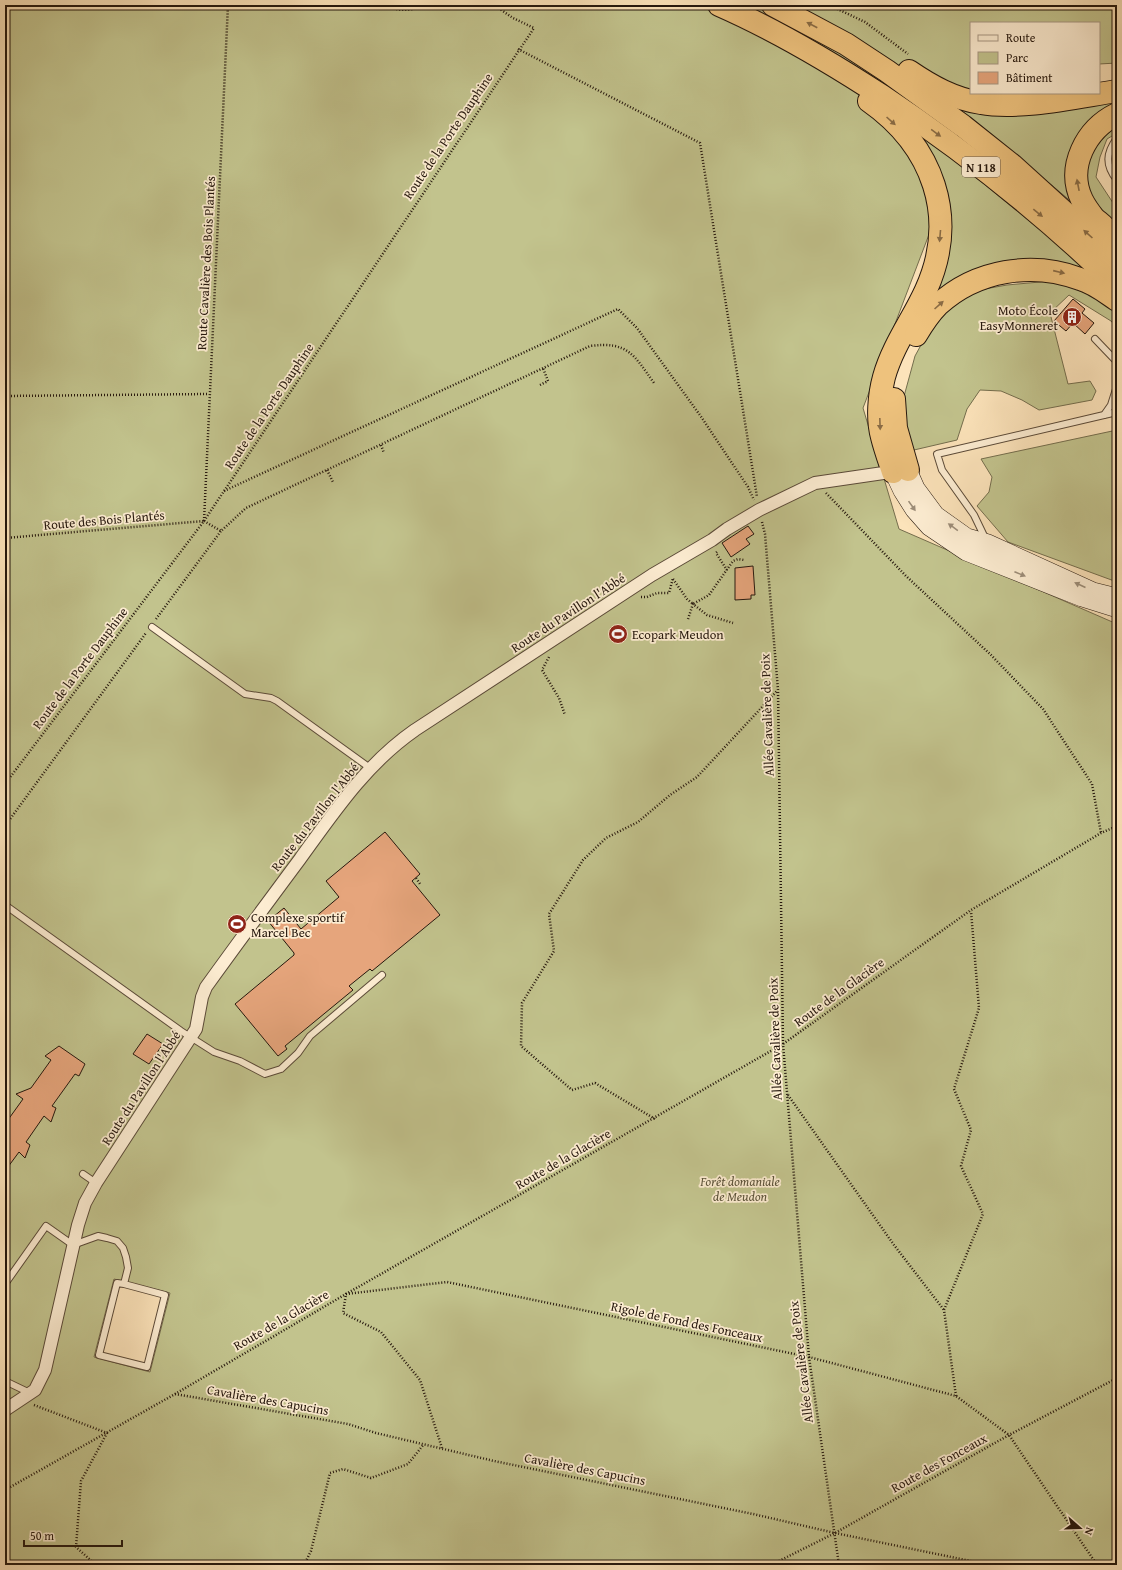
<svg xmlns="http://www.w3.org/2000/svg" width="1122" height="1570" viewBox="0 0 1122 1570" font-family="'Gentium Book Plus',serif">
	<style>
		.green { fill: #c2c38d; stroke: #746d4d; fill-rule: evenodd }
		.building { fill: #e6a57c; stroke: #25170d }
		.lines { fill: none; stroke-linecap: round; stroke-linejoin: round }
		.lane-casing { stroke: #5b4a38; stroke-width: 8 }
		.street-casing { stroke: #5b4a38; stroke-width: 14 }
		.secondary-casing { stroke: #25170d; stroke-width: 18 }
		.highway-casing { stroke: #25170d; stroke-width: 24 }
		.path { stroke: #25170d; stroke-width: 2.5; stroke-dasharray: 1 2; stroke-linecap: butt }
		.lane { stroke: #fdedd2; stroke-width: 6 }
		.street { stroke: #fdedd2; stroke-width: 12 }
		.secondary { stroke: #fdedd2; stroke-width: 17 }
		.highway { stroke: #eec27d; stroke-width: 22 }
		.oneway { fill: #8a6c45 }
		.oneway2 { fill: #9c8d79 }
		.labels { text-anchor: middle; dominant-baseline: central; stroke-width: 3.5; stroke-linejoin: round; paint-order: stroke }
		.shield { fill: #fdedd2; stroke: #665748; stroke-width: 1 }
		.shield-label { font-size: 12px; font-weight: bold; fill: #25170d }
		.street-label { font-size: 13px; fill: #25170d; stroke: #fdedd2 }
		.poi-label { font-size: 13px; fill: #25170d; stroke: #fdedd2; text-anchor: start }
		.park-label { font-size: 13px; font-style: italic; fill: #5c533a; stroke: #fdedd2 }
	</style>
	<rect width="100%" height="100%" fill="#fce3ba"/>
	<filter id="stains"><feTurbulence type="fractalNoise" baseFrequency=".005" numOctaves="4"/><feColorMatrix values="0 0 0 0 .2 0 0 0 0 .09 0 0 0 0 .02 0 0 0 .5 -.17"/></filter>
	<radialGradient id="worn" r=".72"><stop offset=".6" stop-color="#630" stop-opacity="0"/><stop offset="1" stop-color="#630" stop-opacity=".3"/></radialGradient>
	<g class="green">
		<path d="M5,5h1112v58l-18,1v-41h-128v70l146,8v7l-32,19 -5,82 -44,-37 -49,-39 -30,29 141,115 -60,-16 -114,50 20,-116 -81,213 36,121 218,95v941h-1112zM114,1279l56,14 -20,79 -56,-15z"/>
		<path d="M1117,125v8l-10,6 -7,18 -4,20 21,32v22l-24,-25 -6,-18 -1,-20 9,-23z"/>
		<path d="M1051,281c24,7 47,15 66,31v16l-6,-7 -42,-26 -19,18 18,71 22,-3 6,10 -4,9 -53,10 -17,-10 -21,-9 -21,-1 -13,19 -10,31 -43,10 -10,-9 -1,-41 12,-44 18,-33 21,-18 25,-15 28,-5z"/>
		<path d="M1117,430v152l-109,-40 -31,-36 12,-14 3,-15 -11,-18z"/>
	</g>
	<g class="building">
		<path d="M1073,299l12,10 -3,4 12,10 -9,11 -12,-11 -7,8 -12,-10z"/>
		<path d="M748,526l6,8 -8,5 4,5 -19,13 -9,-14z"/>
		<path d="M753,566l2,29h-4v4l-16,1v-32z"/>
		<path d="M385,832l35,42 -8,7 28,34 -68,56 -2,-2 -21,17 4,4 -68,56 2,3 -9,7 -43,-52 59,-49v-2l-26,-32 16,-13 17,21 38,-32 -13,-16z"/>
		<path d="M147,1034l16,10 -14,20 -16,-10z"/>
		<path d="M59,1046l26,18 -6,12 -4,-2 -23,32 4,2 -5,14 -7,-6 -18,26 4,3 -5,13 -6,-6 -14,19v-47l18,-25 -7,-5 15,-6 20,-28 -6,-4z"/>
	</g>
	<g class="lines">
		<g class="lane-casing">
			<g id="lane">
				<path d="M1117,138c-11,15 -12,27 0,42"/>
				<path d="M1095,339l22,23"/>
				<path d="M1104,415l13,-3"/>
				<path d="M986,540l-12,-25 -32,-45 -5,-16 167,-39 7,-10 6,-19"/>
				<path d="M152,627l93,67 26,4 6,3 93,67"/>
				<path d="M5,905l176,126 33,21 26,9 25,13 16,-5 17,-16 12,-17 72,-61"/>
				<path d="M83,1174l13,9"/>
				<path d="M5,1284l41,-58 27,19 25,-9 9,2 10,3 6,7 3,9 2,11 -4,16 -7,-1 -18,72 48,12 18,-72 -41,-11"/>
				<path d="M5,1381l25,12"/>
			</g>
		</g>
		<g class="street-casing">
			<path id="street" d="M5,1410l30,-20 10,-20 33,-145 7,-22 11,-20 100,-154 6,-32 4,-10c31,-43 62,-85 94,-128 34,-47 66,-95 115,-129l237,-155 60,-35 15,-11 32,-19 56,-27 82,-12"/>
		</g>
		<g class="secondary-casing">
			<g id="secondary">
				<path d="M908,470l8,18 20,27 31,22 21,6 105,48 24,6"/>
				<path d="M893,472l9,19 12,19 15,17 37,25 116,46 35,11"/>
			</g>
		</g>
		<g class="highway-casing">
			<g id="highway">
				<path d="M719,5c57,25 111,57 163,91 84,56 163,119 235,189"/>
				<path d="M773,5l73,39 41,27 76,55 49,39 105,95"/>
				<path d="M909,71c22,15 45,28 72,32 39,7 96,-6 136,-12"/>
				<path d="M869,101c64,45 90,116 57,189 -13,29 -33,55 -42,87 -5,18 -7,42 -2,60 3,12 7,23 11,35"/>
				<path d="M1111,249c-1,-5 -1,-13 -4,-18 -2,-5 -9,-9 -13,-13 -4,-5 -9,-12 -12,-18 -16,-33 4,-71 35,-86"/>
				<path d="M916,335c6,-10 13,-21 22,-30 38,-35 94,-44 142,-26 14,4 25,13 37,21"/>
				<path d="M894,399l2,29 12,42"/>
			</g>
		</g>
		<g class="path">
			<path d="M385,5c13,7 27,6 41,0"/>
			<path d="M829,5l36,17 43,32"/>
			<path d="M518,49l182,94 57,354"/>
			<path d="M540,385l8,-4 -5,-13"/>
			<path d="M5,396l204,-2"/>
			<path d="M381,445l3,8"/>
			<path d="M327,470l6,12"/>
			<path d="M224,491l394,-182 19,19 65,90 46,69 6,13"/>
			<path d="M826,493l80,83 85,79 52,54 49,75 9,49"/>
			<path d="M204,521l24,-516"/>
			<path d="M204,521l17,10 25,-23 344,-162c38,-5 44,9 64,37"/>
			<path d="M762,522l3,12 13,156 5,354 26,313 30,208"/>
			<path d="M5,538l199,-17"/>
			<path d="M717,552l-1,1 11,17"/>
			<path d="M673,579l14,20 6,5 16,-9 24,-34 5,-2 6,1"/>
			<path d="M641,597h6l10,-4h12l4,-15"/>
			<path d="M156,619l65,-88"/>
			<path d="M688,619l5,-15 14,11 26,8"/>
			<path d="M549,657l-7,13 17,28 6,17"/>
			<path d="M5,784l199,-263 330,-493 -21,-10 -19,-13"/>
			<path d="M5,826l141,-193"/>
			<path d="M416,878l4,6"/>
			<path d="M788,1095l106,150 50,65"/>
			<path d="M655,1119l-60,-36 -23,7 -51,-44 1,-43 32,-52 -5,-37 34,-54 23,-22 32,-16 32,-27 27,-18 80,-86"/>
			<path d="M175,1394l173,30 28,9 118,28 259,53 82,19 155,32"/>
			<path d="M956,1396l-12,-86 39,-96 -22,-48 10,-36 -17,-41 25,-81 -8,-97"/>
			<path d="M34,1405l73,28 -26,48 -5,66 20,18"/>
			<path d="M442,1448l-22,-68 -39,-48 -38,-19 3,-19 101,-12 362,75 147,39 53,39 88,130"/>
			<path d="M5,1490l170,-96 171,-100 437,-250 188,-134 130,-77 16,-7"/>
			<path d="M304,1565l7,-14 19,-78 13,-4 28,9 37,-14 16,-20"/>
			<path d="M771,1565l64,-32 174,-98 108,-57"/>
		</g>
		<use href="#lane" class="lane"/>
		<use href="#street" class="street"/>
		<use href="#secondary" class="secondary"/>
		<use href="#highway" class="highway"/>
	</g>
	<defs><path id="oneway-solid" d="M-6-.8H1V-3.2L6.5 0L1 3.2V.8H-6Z"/></defs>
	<g class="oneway">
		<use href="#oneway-solid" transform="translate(812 25) rotate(-152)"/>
		<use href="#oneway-solid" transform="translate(891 121) rotate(42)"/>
		<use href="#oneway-solid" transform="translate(936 133) rotate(36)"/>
		<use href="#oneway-solid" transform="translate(1078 185) rotate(-101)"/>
		<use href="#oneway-solid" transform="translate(1038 213) rotate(39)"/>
		<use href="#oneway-solid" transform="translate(1088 234) rotate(-138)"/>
		<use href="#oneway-solid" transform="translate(940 236) rotate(95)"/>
		<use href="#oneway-solid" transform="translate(1059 272) rotate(13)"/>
		<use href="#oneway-solid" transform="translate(939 305) rotate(-42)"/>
		<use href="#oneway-solid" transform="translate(880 424) rotate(88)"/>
	</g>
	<g class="oneway2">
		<use href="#oneway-solid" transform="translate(912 506) rotate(55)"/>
		<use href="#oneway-solid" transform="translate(953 527) rotate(-144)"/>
		<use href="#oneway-solid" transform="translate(1020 574) rotate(22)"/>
		<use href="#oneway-solid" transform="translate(1080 585) rotate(-156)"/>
	</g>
	<defs>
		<g id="building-disc" transform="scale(1)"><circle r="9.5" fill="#8f2418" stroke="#fdedd2"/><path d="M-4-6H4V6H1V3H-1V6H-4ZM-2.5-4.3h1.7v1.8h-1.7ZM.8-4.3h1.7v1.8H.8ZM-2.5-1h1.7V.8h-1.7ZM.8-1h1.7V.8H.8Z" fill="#fff"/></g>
		<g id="stadium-disc" transform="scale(1)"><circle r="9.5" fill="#8f2418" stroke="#fdedd2"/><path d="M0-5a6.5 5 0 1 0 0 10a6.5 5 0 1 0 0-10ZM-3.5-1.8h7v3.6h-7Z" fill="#fff"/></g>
	</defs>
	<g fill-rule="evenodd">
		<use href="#building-disc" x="1072" y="317"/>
		<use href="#stadium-disc" x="618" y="634"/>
		<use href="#stadium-disc" x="237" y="924"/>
	</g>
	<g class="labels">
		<rect class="shield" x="962" y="157" width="38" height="20" rx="3"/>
		<g class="shield-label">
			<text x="981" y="167">N 118</text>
		</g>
		<g class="street-label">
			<text transform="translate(448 136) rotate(-56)">Route de la Porte Dauphine</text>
			<text transform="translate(206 263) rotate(-87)">Route Cavalière des Bois Plantés</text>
			<text transform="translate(269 406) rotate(-56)">Route de la Porte Dauphine</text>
			<text transform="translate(104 520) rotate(-5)">Route des Bois Plantés</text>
			<text transform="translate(568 613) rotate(-33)">Route du Pavillon l'Abbé</text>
			<text transform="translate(80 668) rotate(-53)">Route de la Porte Dauphine</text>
			<text transform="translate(767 715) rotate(-92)">Allée Cavalière de Poix</text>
			<text transform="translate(315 817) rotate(-52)">Route du Pavillon l'Abbé</text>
			<text transform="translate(839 992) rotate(-36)">Route de la Glacière</text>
			<text transform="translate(775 1039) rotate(-92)">Allée Cavalière de Poix</text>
			<text transform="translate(141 1088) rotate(-57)">Route du Pavillon l'Abbé</text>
			<text transform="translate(563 1159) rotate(-30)">Route de la Glacière</text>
			<text transform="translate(281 1320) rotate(-30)">Route de la Glacière</text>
			<text transform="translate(687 1322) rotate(12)">Rigole de Fond des Fonceaux</text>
			<text transform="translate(801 1362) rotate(-97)">Allée Cavalière de Poix</text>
			<text transform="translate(268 1400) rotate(10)">Cavalière des Capucins</text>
			<text transform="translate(939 1463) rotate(-29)">Route des Fonceaux</text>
			<text transform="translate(585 1469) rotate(11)">Cavalière des Capucins</text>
		</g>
		<g class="poi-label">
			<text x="1058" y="310" text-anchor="end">Moto École<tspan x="1058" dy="15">EasyMonneret</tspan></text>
			<text x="632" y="634">Ecopark Meudon</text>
			<text x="251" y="917">Complexe sportif<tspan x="251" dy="15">Marcel Bec</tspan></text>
		</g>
		<g class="park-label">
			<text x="740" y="1181">Forêt domaniale<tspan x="740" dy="15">de Meudon</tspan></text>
		</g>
	</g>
	<rect width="1122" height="1570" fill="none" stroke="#fce3ba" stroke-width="20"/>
	<rect x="6" y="6" width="1110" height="1558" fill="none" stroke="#25170d" stroke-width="2"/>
	<rect x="10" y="10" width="1102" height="1550" fill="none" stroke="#25170d"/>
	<rect x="970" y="22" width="130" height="72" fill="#fdedd2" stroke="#a79783"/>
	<rect x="978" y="35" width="20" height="6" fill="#fdedd2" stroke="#a79783"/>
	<text x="1006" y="42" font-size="12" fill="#25170d">Route</text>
	<rect x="978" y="52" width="20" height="12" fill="#c2c38d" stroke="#a79783"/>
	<text x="1006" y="62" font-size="12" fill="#25170d">Parc</text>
	<rect x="978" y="72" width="20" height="12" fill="#e6a57c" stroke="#a79783"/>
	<text x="1006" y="82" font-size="12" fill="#25170d">Bâtiment</text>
	<g transform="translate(1080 1528) rotate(110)" stroke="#fdedd2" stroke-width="3" paint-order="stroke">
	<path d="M0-3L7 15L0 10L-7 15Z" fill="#25170d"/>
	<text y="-6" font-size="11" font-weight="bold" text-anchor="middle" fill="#25170d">N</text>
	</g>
	<path d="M24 1540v6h98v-6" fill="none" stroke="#25170d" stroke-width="2"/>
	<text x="30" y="1540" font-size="12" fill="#25170d" stroke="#fdedd2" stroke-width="3" paint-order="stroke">50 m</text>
	<rect width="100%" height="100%" filter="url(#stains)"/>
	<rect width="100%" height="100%" fill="url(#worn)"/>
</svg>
